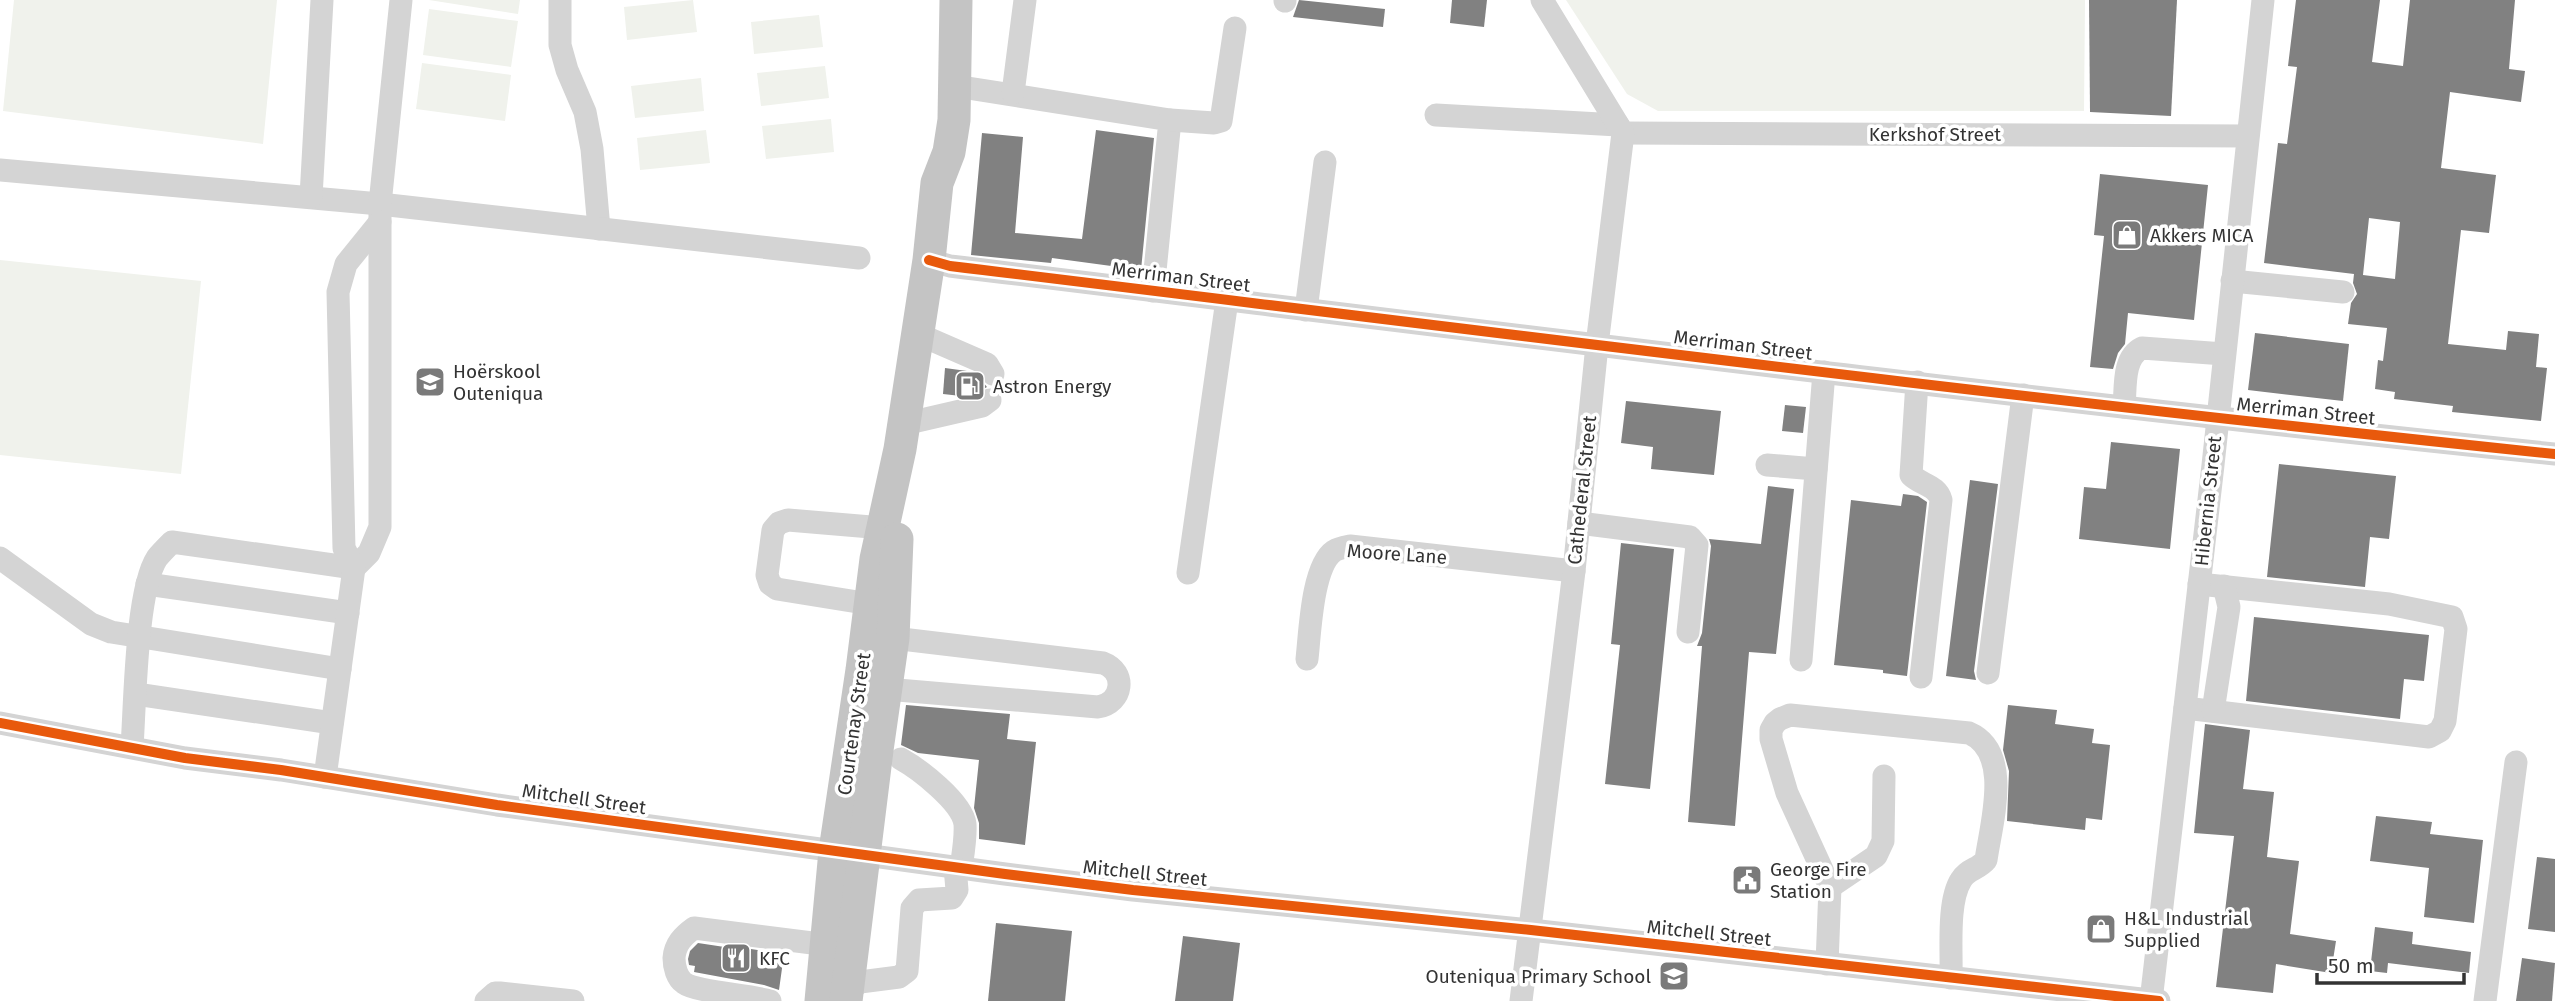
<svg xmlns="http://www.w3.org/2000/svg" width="2555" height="1001" viewBox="0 0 2555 1001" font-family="'Fira Sans',sans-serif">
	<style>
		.green { fill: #f0f2ec }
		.building { fill: #818181; fill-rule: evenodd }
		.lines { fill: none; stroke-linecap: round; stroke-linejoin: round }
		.minor { stroke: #d4d4d4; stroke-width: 23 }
		.highway { stroke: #c4c4c4; stroke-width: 33 }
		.cycleway-casing { stroke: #fff; stroke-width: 15 }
		.cycleway { stroke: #e8590c; stroke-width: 10 }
		.labels { text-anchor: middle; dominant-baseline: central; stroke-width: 7; stroke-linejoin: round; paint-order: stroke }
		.street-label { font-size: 19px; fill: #333; stroke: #fff }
		.poi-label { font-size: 19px; fill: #333; stroke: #fff; text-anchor: start }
	</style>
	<rect width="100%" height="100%" fill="#fff"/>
	<g class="green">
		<path d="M14,0h263l-14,144 -260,-33z"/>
		<path d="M429,0h91l-2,14z"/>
		<path d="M693,0l4,32 -70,8 -3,-33z"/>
		<path d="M1566,0h519l-1,111h-426l-31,-17z"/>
		<path d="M429,9l89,12 -7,46 -88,-12z"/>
		<path d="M819,15l4,32 -69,7 -3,-32z"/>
		<path d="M422,63l89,12 -6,46 -89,-12z"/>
		<path d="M825,66l4,32 -68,8 -4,-33z"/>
		<path d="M701,78l3,33 -69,7 -4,-32z"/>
		<path d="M831,119l3,33 -68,7 -4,-33z"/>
		<path d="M706,130l4,33 -70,7 -3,-32z"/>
		<path d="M0,260l201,21 -20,193 -181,-19z"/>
	</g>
	<g class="building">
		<path d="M1299,0l86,9 -2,18 -90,-10z"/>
		<path d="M1452,0h35l-3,27 -34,-4z"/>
		<path d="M2089,0h88l-6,116 -81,-4z"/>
		<path d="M2296,0h84l-8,62 31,4 7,-66h105l-6,69 16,2 -4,31 -71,-10 -9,76 55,7 -7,58 -28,-3 -13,114 58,6 2,-19 31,3 -3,33 11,1 -6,53 -89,-9 1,-6 -59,-7 1,-7 -20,-3 3,-29 5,1 4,-33 -39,-4 3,-21 6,-9 -4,-11 1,-9 -90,-11 14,-120 9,1 10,-77 -9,-1zM2369,218l31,4 -5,57 -32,-4z"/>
		<path d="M1096,130l58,8 -13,132 -89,-12 -1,5 -80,-8 11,-122 41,4 -8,96 67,6z"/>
		<path d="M2100,174l108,11 -14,135 -66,-7 -3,31 -7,9 -5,16 -23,-2 14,-131 -10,-1z"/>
		<path d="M2255,333l94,11 -6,57 -95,-11z"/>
		<path d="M945,368l22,3 10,4 10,12 -11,6 -15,3 -18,-2z"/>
		<path d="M1626,401l95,10 -7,64 -63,-6 2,-22 -32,-4z"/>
		<path d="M1785,405l21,2 -3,26 -21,-2z"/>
		<path d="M2111,442l69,7 -10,100 -91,-10 5,-52 22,2z"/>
		<path d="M2279,464l117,12 -7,63 -19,-2 -5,50 -98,-10z"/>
		<path d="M1970,480l28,4 -24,187 2,9 -30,-4z"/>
		<path d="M1768,486l26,3 -18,165 -27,-2 -14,174 -47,-4 14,-176h-5l5,-13 9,-87 -2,-7 52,5z"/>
		<path d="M1903,494l15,2 9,6 -20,174 -24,-3v-3l-49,-5 17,-165 50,6z"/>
		<path d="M1621,543l53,6 -24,240 -45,-5 15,-139 -9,-1z"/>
		<path d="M2254,617l175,18 -5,46 -20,-2 -4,40 -154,-18z"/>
		<path d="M906,705l104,9 -3,25 29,3 -11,103 -46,-6v-16l-5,-15 5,-48 -61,-7 -17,-8z"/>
		<path d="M2008,705l49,5 -2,14 39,5 -2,14 18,2 -8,75 -16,-2 -1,12 -78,-9 2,-50 -6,-21z"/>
		<path d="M2205,724l45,6 -7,59 31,3 -7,65 32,4 -9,73 46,7 -5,32 -55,-9 -3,29 -57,-6 18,-151 -40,-3z"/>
		<path d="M2376,816l56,6 -2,12 53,6 -9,83 -50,-6 5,-49 -59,-7z"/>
		<path d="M2537,857l18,2v73l-27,-3z"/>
		<path d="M996,923l76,8 -7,70h-77z"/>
		<path d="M2375,927l38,5 -1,12 59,8 -2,21 -81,-10 -1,10 -17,-2z"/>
		<path d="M1183,936l57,7 -7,58h-58z"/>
		<path d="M698,943l53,8v-2l33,5 -5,36 -15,-5 -70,-13 1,-6 -6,-1 -1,-6 2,-8z"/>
		<path d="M2522,958l33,5 -3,38h-36z"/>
	</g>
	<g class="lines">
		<g class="minor">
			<path d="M560,0v45l7,25 18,42 7,37 7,80"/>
			<path d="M1285,1v-1"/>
			<path d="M955,86l215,34 -17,171"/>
			<path d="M1013,93l12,-93"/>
			<path d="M1436,115l182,10"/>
			<path d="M1170,120l44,3 7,-2 14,-93"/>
			<path d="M1623,133l624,3"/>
			<path d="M0,170l380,34 479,54"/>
			<path d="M311,197l11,-197"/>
			<path d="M929,260l21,6c535,65 1069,133 1605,188"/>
			<path d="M2232,281l111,11"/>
			<path d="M1306,310l19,-148"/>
			<path d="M918,334l69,30 6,10"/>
			<path d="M1917,382l-6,93c10,10 26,10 30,25l-20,177"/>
			<path d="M2124,407c2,-19 -2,-49 18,-59l82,6"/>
			<path d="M904,424l78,-18 8,-6"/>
			<path d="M1767,465l49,4"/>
			<path d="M1579,523l111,14 7,8 -9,87"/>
			<path d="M0,558l91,66 20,8 229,37"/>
			<path d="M1188,573l39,-273"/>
			<path d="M147,584l201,29"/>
			<path d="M870,604l-93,-15 -7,-5 -3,-9 6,-45 6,-7 9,-3 95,8"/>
			<path d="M1307,659c3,-26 5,-93 27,-108 5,-3 11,-4 16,-5l224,25"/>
			<path d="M1801,660l23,-288"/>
			<path d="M1988,673l35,-278"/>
			<path d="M886,689l212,18c25,-4 29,-35 5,-44l-210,-25"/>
			<path d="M136,694l196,29"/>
			<path d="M2185,708l244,29 11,-6 5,-10 11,-92 -4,-12 -63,-13 -190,-20"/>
			<path d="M2213,711l16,-104 -5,-21"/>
			<path d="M0,723l185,35 96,12 216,35 508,69 128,16 398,40 628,71"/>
			<path d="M132,747c3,-42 4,-157 25,-189 4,-5 10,-11 15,-16l182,26 15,-15 11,-26v-323l21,-204"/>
			<path d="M901,759c18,10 61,43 64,65 1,14 -2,30 -4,44"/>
			<path d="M325,777l29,-209 -10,-20 -6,-256 8,-28 34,-42"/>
			<path d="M1830,887l46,-31 7,-15 1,-65"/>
			<path d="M1827,964l3,-77 -43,-94 -16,-54v-9l4,-7 5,-4 10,-4 179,18c44,19 22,91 17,127 -7,9 -20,10 -25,20 -14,22 -9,72 -10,98"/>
			<path d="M847,992l13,-10 39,-5 8,-6 5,-63 7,-8 33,-2 5,-8 -2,-23"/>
			<path d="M486,1001l9,-8h5l73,8"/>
			<path d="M770,1001c-20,-6 -74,-9 -86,-18 -7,-5 -10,-16 -10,-25 1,-14 9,-22 20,-30l134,17"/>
			<path d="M1521,1001l53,-430 23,-226 26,-212 -81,-133"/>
			<path d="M2151,1001l62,-536 50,-465"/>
			<path d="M2485,1001l31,-239"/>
		</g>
		<g class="highway">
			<path d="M821,1001l14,-150 27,-181 14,-111 24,-110 29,-189 8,-77 12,-31 5,-32 2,-120"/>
			<path d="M846,1001l31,-251 16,-112 4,-99"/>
		</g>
		<g class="cycleway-casing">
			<g id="cycleway">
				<path d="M929,260l21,6c535,65 1069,133 1605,188"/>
				<path d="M0,723l185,35 96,12 216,35 508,69 128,16 398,40 628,71"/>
			</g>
		</g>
		<use href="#cycleway" class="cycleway"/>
	</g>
	<defs>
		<g id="shop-square" transform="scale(1.575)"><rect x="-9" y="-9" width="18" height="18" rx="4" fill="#7a7a7a" stroke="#fff"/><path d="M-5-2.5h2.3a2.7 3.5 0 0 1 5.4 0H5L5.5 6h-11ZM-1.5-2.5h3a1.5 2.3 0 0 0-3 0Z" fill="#fff"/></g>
		<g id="school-square" transform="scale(1.575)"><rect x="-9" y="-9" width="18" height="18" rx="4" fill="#7a7a7a" stroke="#fff"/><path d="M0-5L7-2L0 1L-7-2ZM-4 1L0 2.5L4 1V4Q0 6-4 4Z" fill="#fff"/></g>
		<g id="fuel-square" transform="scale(1.575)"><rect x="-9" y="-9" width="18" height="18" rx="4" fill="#7a7a7a" stroke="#fff"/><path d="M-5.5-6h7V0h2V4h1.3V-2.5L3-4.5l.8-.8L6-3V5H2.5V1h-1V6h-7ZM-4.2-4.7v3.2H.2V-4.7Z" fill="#fff"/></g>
		<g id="civic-square" transform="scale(1.575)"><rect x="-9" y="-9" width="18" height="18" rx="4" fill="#7a7a7a" stroke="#fff"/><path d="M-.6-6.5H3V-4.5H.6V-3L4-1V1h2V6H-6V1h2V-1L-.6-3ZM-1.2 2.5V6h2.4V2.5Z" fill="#fff"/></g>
		<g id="restaurant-square" transform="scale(1.575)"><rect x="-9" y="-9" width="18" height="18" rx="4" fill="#7a7a7a" stroke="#fff"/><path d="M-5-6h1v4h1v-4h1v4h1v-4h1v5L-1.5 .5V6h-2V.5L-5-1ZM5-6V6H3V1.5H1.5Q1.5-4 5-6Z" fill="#fff"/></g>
	</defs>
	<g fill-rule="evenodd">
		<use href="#shop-square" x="2127" y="235"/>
		<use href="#school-square" x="430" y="382"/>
		<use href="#fuel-square" x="970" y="386"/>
		<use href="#civic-square" x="1747" y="880"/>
		<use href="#shop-square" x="2101" y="929"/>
		<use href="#restaurant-square" x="736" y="958"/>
		<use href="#school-square" x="1674" y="976"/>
	</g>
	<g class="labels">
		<g class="street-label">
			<text x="1935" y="134">Kerkshof Street</text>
			<text transform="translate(1181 277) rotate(7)">Merriman Street</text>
			<text transform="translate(1743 345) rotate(7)">Merriman Street</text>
			<text transform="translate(2306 411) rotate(6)">Merriman Street</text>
			<text transform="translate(1582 490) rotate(-84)">Cathederal Street</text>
			<text transform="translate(2208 501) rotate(-84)">Hibernia Street</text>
			<text transform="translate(1397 554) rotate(4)">Moore Lane</text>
			<text transform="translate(854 724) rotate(-82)">Courtenay Street</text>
			<text transform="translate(584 799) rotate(8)">Mitchell Street</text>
			<text transform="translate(1145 873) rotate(6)">Mitchell Street</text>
			<text transform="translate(1709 933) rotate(6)">Mitchell Street</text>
		</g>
		<g class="poi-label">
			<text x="2150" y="235">Akkers MICA</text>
			<text x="453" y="371">Hoërskool<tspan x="453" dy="22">Outeniqua</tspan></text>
			<text x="993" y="386">Astron Energy</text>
			<text x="1770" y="869">George Fire<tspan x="1770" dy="22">Station</tspan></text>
			<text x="2124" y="918">H&amp;L Industrial<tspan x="2124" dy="22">Supplied</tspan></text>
			<text x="759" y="958">KFC</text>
			<text x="1651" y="976" text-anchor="end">Outeniqua Primary School</text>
		</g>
	</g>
	<path d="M2317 973v10h147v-10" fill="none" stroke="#333333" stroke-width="3.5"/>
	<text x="2328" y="973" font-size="21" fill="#333333" stroke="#ffffff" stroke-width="5" paint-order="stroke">50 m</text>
</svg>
